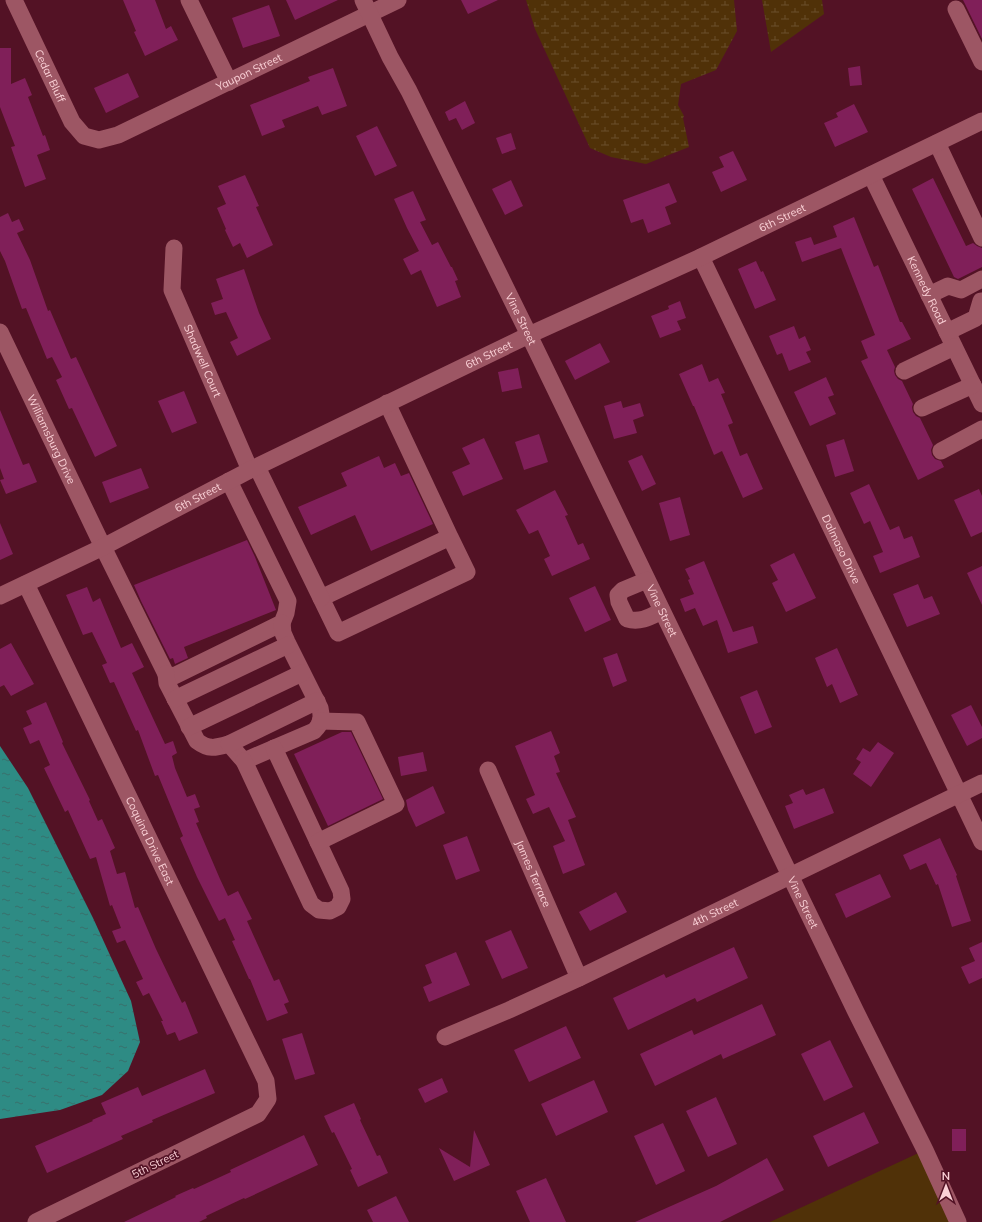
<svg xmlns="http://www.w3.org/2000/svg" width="982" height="1222" viewBox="0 0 982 1222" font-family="Mulish,sans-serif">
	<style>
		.wetland { fill: url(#wetland-marsh) }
		.park { fill: #503108 }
		.water { fill: url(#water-ripples) }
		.building { fill: #801f59 }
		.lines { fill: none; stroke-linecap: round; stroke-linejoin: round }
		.minor { stroke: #9d5664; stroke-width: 17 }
		.labels { text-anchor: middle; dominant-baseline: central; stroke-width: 3.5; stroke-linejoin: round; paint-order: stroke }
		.street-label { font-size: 11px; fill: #fad0d6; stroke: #531225 }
	</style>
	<defs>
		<pattern id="wetland-marsh" width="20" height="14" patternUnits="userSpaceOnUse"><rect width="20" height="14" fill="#503108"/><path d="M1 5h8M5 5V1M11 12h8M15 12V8" fill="none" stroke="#6a4e2b"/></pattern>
		<pattern id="water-ripples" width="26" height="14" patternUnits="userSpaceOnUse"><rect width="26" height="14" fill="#2e8b84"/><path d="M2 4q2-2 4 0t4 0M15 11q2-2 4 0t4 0" fill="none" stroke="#38706c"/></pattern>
	</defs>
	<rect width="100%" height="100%" fill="#531225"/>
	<g class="wetland">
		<path d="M526,0h208l3,31 -21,39 -35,14 -3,21 6,11 -1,2 6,29 -43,17 -35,-7 -21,-9 -55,-119z"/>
		<path d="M762,0h60l2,14 -35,25 -18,13z"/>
	</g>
	<path class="park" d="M925,1150l33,72h-188z"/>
	<path class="water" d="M0,746l28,42 65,130 38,83 9,41 -12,29 -26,24 -42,15 -60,9z"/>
	<g class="building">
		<path d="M123,0h32l11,29 5,-3 7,14 -33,16 -11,-24 2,-1z"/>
		<path d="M286,0h52l-43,20z"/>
		<path d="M461,0h37l-30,14z"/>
		<path d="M963,0h19v39l-17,-35z"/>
		<path d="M269,5l11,31 -37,12 -11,-30z"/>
		<path d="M0,48h11v36l14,-6 7,17 -4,2 15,39 2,-1 5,15 -13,5 9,24 -21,8 -14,-40 4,-1 -15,-39z"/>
		<path d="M860,66l2,19 -12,1 -2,-18z"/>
		<path d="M333,68l14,38 -25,9 -4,-9 -36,14 3,7 -23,9 -12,-31 60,-24 -2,-4z"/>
		<path d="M128,73l11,24 -33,16 -12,-25z"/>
		<path d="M465,101l10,22 -13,7 -6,-12 -7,3 -4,-9z"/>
		<path d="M854,104l14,28 -33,15 -11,-24 14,-6 -2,-4z"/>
		<path d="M377,126l20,40 -22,10 -19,-40z"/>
		<path d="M511,133l5,16 -14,5 -6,-16z"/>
		<path d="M733,151l14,29 -26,12 -9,-20 12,-5 -5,-10z"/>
		<path d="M245,175l14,31 -3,1 17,38 -26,13 -7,-15 -7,4 -8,-17 1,-1 -9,-21 9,-4 -8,-18z"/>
		<path d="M933,178l33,68 7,-3 4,3 5,2v19l-24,12 -4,-2 -42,-88z"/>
		<path d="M511,180l12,26 -18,9 -13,-26z"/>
		<path d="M669,183l8,19 -12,5 6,17 -23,9 -5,-14 -12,4 -8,-23z"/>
		<path d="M413,191l13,29 -6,2 12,23 6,-3 13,25h1l6,13 -3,1 6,16 -24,10 -16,-37 -10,5 -8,-16 16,-8 -12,-23 -13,-29z"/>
		<path d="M8,213l4,9 7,-3 5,11 -7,3 13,27 18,51 2,-1 21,49 5,-2 41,89 -22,11 -23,-49 -3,1 -13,-29 6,-3 -10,-20 -5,2 -21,-51 -4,1 -17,-48 -5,-10v-34z"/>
		<path d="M854,217l20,50 4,-2 22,57h2l9,17 -24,11 8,17 -1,4 1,4 3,4 4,2 11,23 -1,3 1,5 3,4 4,2 13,27 -2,5 1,5 3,4 6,2 3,6 -26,13 -57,-119 7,-3 -7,-17 14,-6 -34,-87 -39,14 -7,-20 16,-5 3,8 23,-8 -4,-11z"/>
		<path d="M756,261l5,11 2,-1 13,29 -21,9 -17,-40z"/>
		<path d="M244,269l15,44 12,26 -34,17 -7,-14 8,-4 -12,-26 -11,3 -4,-12 12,-4 -7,-20z"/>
		<path d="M680,301l6,17 -9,3 4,9 -21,8 -9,-22 18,-7 -1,-3z"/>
		<path d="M794,326l5,13 6,-3 6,14 -5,2 5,10 -22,9 -7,-18 -5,2 -8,-19z"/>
		<path d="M600,343l10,19 -35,18 -10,-19z"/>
		<path d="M702,364l7,18 9,-4 7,15 -4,1 12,29 -5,2 12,31 7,-3 16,36 -20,9 -21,-47 -8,4 -20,-49h-1l-14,-32z"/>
		<path d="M518,368l4,20 -20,4 -4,-20z"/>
		<path d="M826,377l8,18 -6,2 8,17 -26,12 -16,-34z"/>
		<path d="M184,391l13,32 -25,10 -14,-32z"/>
		<path d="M621,401l2,7 17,-5 4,13 -11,4 4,13 -23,6 -10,-33z"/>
		<path d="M0,410l23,55 6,-2 8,19 -31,12 -6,-14 4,-1 -4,-11z"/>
		<path d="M539,434l9,28 -24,8 -9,-28z"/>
		<path d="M484,438l19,41 -40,17 -11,-24 18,-8 -8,-16z"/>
		<path d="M844,439l10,32 -19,6 -9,-32z"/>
		<path d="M642,455l14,29 -14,7 -14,-30z"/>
		<path d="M379,456l5,12 11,-5 6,13 8,-3 24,51 -62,27 -16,-36 -44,20 -13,-28 49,-21 -6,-13z"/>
		<path d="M141,468l8,20 -39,15 -8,-21z"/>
		<path d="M869,484l21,46 9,-4 5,13 8,-3 8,21 -40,16 -7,-17 10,-4 -13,-31 -6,3 -14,-31z"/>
		<path d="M979,489l3,7v36l-11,5 -17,-37z"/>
		<path d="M555,490l13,25 -3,1 13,29 5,-2 7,16 -38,17 -8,-17 6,-3 -12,-26 -9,4 -13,-24z"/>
		<path d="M680,497l10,38 -20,6 -11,-38z"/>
		<path d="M0,523l13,31 -13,6z"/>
		<path d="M247,540l8,17 21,53 -92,37 4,11 -13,6 -2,-6 -3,1 -29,-58 -7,-16z"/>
		<path d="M794,553l22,45 -30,14 -14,-29 6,-3 -8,-15z"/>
		<path d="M704,561l29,71 20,-6 5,17 -30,10 -11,-33 -14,6 -8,-18 -10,4 -5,-13 14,-5 -6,-14 2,-1 -5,-10z"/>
		<path d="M982,566v39l-15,-32z"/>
		<path d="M918,584l6,15 8,-3 8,18 -33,13 -14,-33z"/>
		<path d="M595,586l16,34 -26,12 -16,-34z"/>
		<path d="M87,587l6,15 7,-4 21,50 11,-5 12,24 -12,6 33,71 8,-3 4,12 -5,3 3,12 12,29 8,-3 5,13 -6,2 5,13 -3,1 24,56 8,17 10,-5 14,28 -5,2 27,60 5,-2 10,23 -5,2 4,9 -21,8 -17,-42h-1l-17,-38 3,-1 -10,-22 -6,3 -22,-44 -17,-39 3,-2 -25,-61 -3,1 -17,-46 -2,1 -22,-49 -4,1 -8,-18 5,-2 -15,-31 -9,3 -17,-40z"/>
		<path d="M11,643l23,41 -23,12 -7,-11 -4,2v-38z"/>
		<path d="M837,648l21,47 -18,8 -8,-19 -5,3 -12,-29z"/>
		<path d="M617,653l10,28 -14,6 -10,-29z"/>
		<path d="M757,690l15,37 -17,7 -15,-37z"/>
		<path d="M46,702l17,40 -1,1 28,57 -1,1 9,20 4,-2 13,29 -5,3 7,23 8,-2 10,36 3,-1 18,42 26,54 3,-2 13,32 -19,8 -4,-9 -8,3 -6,-14h2l-14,-28 -6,3 -7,-14 7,-3 -18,-39 -8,3 -5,-12 9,-3 -9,-23 -2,1 -14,-49 -6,2 -22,-49 -3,2 -21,-44 6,-3 -11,-25 -9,4 -7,-16 9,-4 -6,-13z"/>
		<path d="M971,705l11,22v11l-15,8 -16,-31z"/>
		<path d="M551,731l9,22 -6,3 6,16 -4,1 20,44 -8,3 17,45 -22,9 -10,-28 12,-5 -16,-34 -16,7 -7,-15 9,-4 -20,-49z"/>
		<path d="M342,732h9l32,67 -55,27 -34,-72z"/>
		<path d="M878,742l16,11 -23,34 -18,-13 8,-12 -5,-3 7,-11 7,4z"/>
		<path d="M423,752l4,19 -26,5 -3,-19z"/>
		<path d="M433,786l12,27 -29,14 -8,-17 -2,-10z"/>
		<path d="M824,788l10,25 -40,16 -9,-23 8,-3 -4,-8 14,-6 3,6z"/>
		<path d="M467,836l13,35 -24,9 -13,-35z"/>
		<path d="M940,838l17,37 -1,1 15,45 -19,6 -14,-43 -2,1 -10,-22 -16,7 -7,-15z"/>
		<path d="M880,874l11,23 -45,21 -11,-24z"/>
		<path d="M616,892l11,20 -37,19 -11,-19z"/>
		<path d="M511,930l17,38 -26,11 -17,-38z"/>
		<path d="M982,942v36l-13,6 -8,-17 14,-6 -6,-13z"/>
		<path d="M734,947l14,31 -51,24 -2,-4 -67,32 -15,-32 51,-24 2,4z"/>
		<path d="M456,952l14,33 -41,17 -6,-15 9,-4 -7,-18z"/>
		<path d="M762,1004l14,31 -53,24 -2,-5 -66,32 -15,-32 52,-24 2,5z"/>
		<path d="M566,1026l15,32 -52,24 -15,-32z"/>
		<path d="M302,1033l13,41 -20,6 -13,-41z"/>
		<path d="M830,1040l23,47 -29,14 -23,-47z"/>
		<path d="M205,1069l10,24 -63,27 1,2 -32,14 2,3 -76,34 -12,-27 58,-25 -1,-1 14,-6 -5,-11 37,-16 4,9z"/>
		<path d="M442,1078l6,14 -23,11 -7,-14z"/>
		<path d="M594,1080l14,32 -52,24 -15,-32z"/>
		<path d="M716,1097l21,47 -29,13 -22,-46z"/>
		<path d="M354,1103l7,16 -1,1 17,36 3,-1 8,18 -30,14 -8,-17 2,-1 -18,-37 -2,1 -8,-17z"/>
		<path d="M864,1112l15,31 -51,24 -15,-31z"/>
		<path d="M663,1123l22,48 -29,14 -22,-49z"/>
		<rect x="952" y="1129" width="14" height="22"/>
		<path d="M474,1130l16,35 -36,16 -15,-33 31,19z"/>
		<path d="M304,1135l14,30 -73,34 -1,-1 -38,18 1,2 -8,4h-75l52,-25 -1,-1 18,-8 1,1 37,-17 -1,-2z"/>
		<path d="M767,1158l17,32 -64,32h-85l81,-36z"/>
		<path d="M546,1178l20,44h-36l-14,-31z"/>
		<path d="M396,1196l13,26h-36l-6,-12z"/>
	</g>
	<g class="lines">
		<g class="minor">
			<path id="s1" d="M14,0l58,122 12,14 15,4 19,-5 280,-135"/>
			<path d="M189,0l40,82"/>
			<path id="s2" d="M363,0l27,57 19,34 120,244 327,677 69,138 33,72"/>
			<path d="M956,9l26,53"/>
			<path d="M937,143l45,95"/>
			<path id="s3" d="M871,175l111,229"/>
			<path id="s4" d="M174,248l-2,42 78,180"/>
			<path id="s5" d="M701,257l281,585"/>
			<path d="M929,295l19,-9 13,4 21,-11"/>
			<path id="s6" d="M0,332l103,215 63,127 8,2 108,-53 4,-10 2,-12 -59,-120"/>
			<path d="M947,332l29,-14 5,-17h1"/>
			<path d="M904,371l50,-24"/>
			<path d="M387,403l63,134 -129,61 17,35 129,-61 -17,-35"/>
			<path d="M922,408l51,-23"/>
			<path d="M941,451l41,-22"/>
			<path d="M257,467l64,131"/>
			<path d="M647,580l-24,10 -5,5 1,7 8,17c13,4 23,-2 35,-8"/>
			<path id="s7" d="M26,584l240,497 2,18 -10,15 -222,108"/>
			<path id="s8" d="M0,596l103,-49 147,-77 279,-135 172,-78 281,-136"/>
			<path d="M166,674l1,9 30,58c12,9 18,7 32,3l15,17 70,-30c8,-8 8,-13 6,-23l-33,-66 -4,-9 -1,-10"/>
			<path d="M175,699l113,-54"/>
			<path d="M189,727l113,-54"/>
			<path d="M229,744l88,-43"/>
			<path d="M244,761l67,143 8,6 11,1 8,-4 4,-8 -1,-8 -67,-143"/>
			<path id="s9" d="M488,770l91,208"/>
			<path d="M318,842l78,-38 -39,-82 -37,-1"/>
			<path id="s10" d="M445,1037l64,-27 70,-32 403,-195"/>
		</g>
	</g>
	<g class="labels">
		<g class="street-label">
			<text stroke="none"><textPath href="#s1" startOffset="334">Yaupon Street</textPath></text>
			<text stroke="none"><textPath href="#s1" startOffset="84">Cedar Bluff</textPath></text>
			<text stroke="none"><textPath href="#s8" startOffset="869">6th Street</textPath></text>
			<text stroke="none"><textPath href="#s3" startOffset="128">Kennedy Road</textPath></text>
			<text stroke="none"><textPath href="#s2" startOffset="356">Vine Street</textPath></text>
			<text stroke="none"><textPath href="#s8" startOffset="545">6th Street</textPath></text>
			<text stroke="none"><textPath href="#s4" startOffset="119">Shadwell Court</textPath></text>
			<text stroke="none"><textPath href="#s6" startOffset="119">Williamsburg Drive</textPath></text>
			<text stroke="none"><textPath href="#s8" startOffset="221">6th Street</textPath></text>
			<text stroke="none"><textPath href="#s5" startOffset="324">Dalmaso Drive</textPath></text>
			<text stroke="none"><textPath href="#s2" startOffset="680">Vine Street</textPath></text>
			<text stroke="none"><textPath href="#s7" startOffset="285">Coquina Drive East</textPath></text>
			<text stroke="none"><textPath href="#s9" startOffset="113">James Terrace</textPath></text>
			<text stroke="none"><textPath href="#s2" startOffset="1004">Vine Street</textPath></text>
			<text stroke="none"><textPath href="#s10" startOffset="297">4th Street</textPath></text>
			<text transform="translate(155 1164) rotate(-26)">5th Street</text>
		</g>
	</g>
	<g transform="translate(946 1186)" stroke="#531225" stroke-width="3" paint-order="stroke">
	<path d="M0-3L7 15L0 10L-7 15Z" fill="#fad0d6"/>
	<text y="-6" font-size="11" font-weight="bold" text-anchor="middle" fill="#fad0d6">N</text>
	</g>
</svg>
